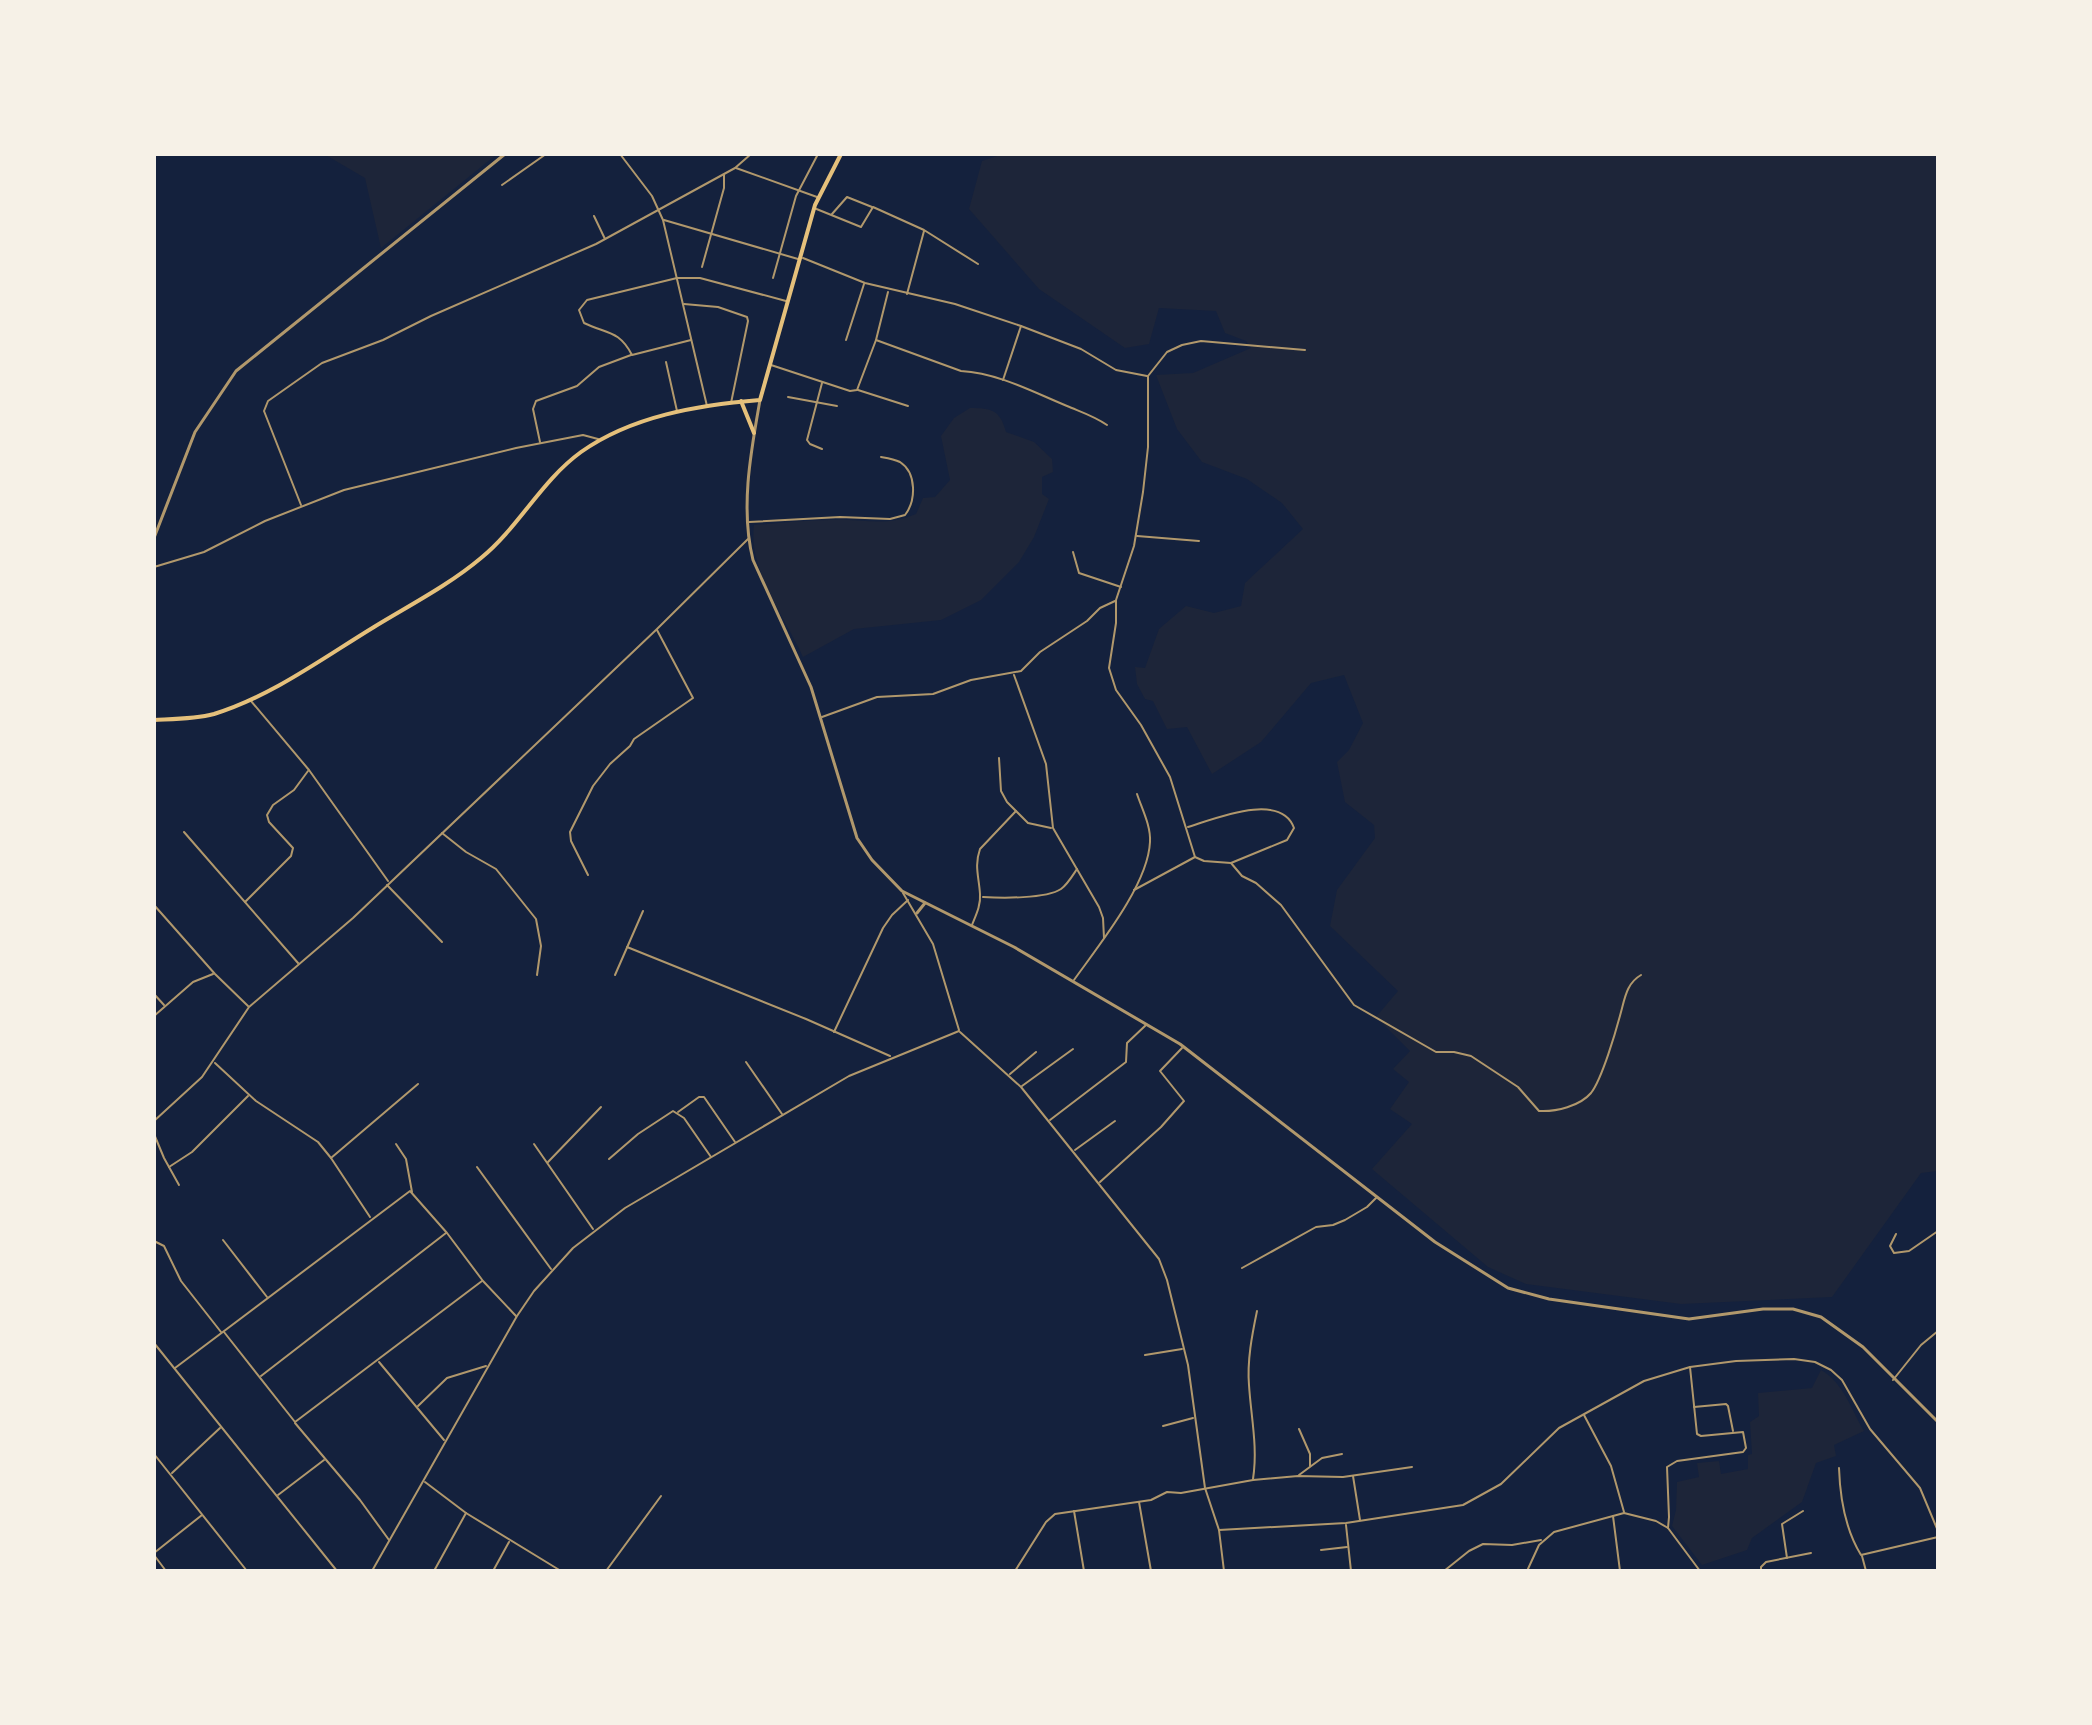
<svg xmlns="http://www.w3.org/2000/svg" width="2092" height="1725" viewBox="0 0 2092 1725" font-family="'Golos Text',sans-serif">
	<style>
		.green { fill: #1d2539 }
		.lines { fill: none; stroke-linecap: round; stroke-linejoin: round }
		.minor { stroke: #b1986c; stroke-width: 2 }
		.tertiary { stroke: #b1986c; stroke-width: 3 }
		.primary { stroke: #e5c07b; stroke-width: 4 }
	</style>
	<rect width="100%" height="100%" fill="#14213d"/>
	<g class="green">
		<path d="M324,154h173l-116,94 -16,-70z"/>
		<path d="M1003,154h935v1017l-17,2 -89,124 -151,7 -155,-20 -38,-17 -116,-98 40,-45 -22,-15 19,-27 -16,-13 17,-18 -34,-34 22,-26 -68,-65 7,-36 38,-52 -1,-13 -29,-23 -8,-40 12,-12 14,-27 -19,-48 -33,8 -50,59 -49,32 -25,-47 -20,2 -14,-28 -8,-2 -8,-15 -2,-17 10,1 14,-39 27,-23 28,7 27,-7 4,-23 58,-54 -21,-26 -35,-24 -45,-17 -25,-33 -21,-54 37,-2 58,-25 -5,-7 -21,-8 -9,-22 -57,-3 -10,36 -24,4 -86,-59 -70,-80 13,-48z"/>
		<path d="M970,408c22,0 30,2 36,24l28,10 18,17 1,13 -11,5v17l7,5 -15,38 -15,25 -38,38 -40,20 -87,9 -51,28c-18,-40 -55,-87 -49,-132 31,-2 64,-6 95,-5 27,1 40,5 67,-6l7,-16 12,-1 15,-17 -9,-44 13,-18z"/>
		<path d="M1821,1370c22,12 31,41 43,61l-30,14 2,11 -20,7 -14,39 -50,36 -5,12 -45,15 -30,-39 4,-16 1,-28 22,-5 -2,-14 22,-2 2,13 27,-5v-14l4,-1 -2,-32 9,-6 -1,-23 54,-5z"/>
	</g>
	<g class="lines">
		<g class="minor">
			<path d="M620,154l32,42 11,24 44,186"/>
			<path d="M736,168l81,29"/>
			<path d="M502,185l44,-31"/>
			<path d="M814,208l47,19 12,-20 51,23 54,34"/>
			<path d="M832,214l15,-17 25,10"/>
			<path d="M594,216l11,23"/>
			<path d="M664,220l134,39"/>
			<path d="M803,258l62,25 90,21 66,22 60,23 35,21 31,6"/>
			<path d="M702,267l22,-79v-13"/>
			<path d="M773,278l23,-82 22,-42"/>
			<path d="M907,294l17,-63"/>
			<path d="M684,304l34,3 29,10 1,4 -17,82"/>
			<path d="M691,340l-59,15c-13,-25 -25,-21 -48,-32l-5,-13 8,-10 90,-22h23l86,23"/>
			<path d="M846,340l18,-56"/>
			<path d="M876,340l85,31c37,2 72,21 106,35 14,6 27,10 40,19"/>
			<path d="M666,362l11,49"/>
			<path d="M771,365l79,26 7,-1 19,-50 12,-48"/>
			<path d="M1003,380l18,-54"/>
			<path d="M822,383l-15,57 3,4 12,5"/>
			<path d="M858,390l50,16"/>
			<path d="M788,397l49,9"/>
			<path d="M540,442l-7,-33 3,-8 41,-15 22,-19 32,-12"/>
			<path d="M301,505l-37,-94 4,-10 54,-38 61,-23 48,-24 165,-72 139,-76 16,-14"/>
			<path d="M749,522l91,-5 50,2 15,-4c11,-14 12,-42 -5,-53 -6,-3 -13,-4 -19,-5"/>
			<path d="M1137,536l62,5"/>
			<path d="M1073,552l6,21 42,14"/>
			<path d="M154,567l50,-15 61,-31 79,-31 172,-42 67,-13 15,4"/>
			<path d="M1014,675l32,89 7,64 46,79 4,11 1,20"/>
			<path d="M251,701l58,69 79,111"/>
			<path d="M822,717l55,-20 56,-3 38,-14 50,-9 19,-19 47,-31 13,-13 15,-7"/>
			<path d="M999,758l2,33 6,11 21,21 23,5"/>
			<path d="M1188,827c26,-8 93,-36 106,1l-7,12 -56,23"/>
			<path d="M184,832l114,131"/>
			<path d="M442,833l24,19 30,17 40,50 5,27 -4,29"/>
			<path d="M1195,857l-25,-80 -29,-52 -25,-35 -7,-22 7,-45v-23l18,-54 9,-54 5,-45v-71l19,-24 15,-7 19,-4 104,9"/>
			<path d="M588,875l-17,-34 -1,-9 23,-46 17,-22 20,-18 4,-7 59,-41 -36,-68"/>
			<path d="M387,885l55,57"/>
			<path d="M1134,890l61,-33 9,4 27,2 11,13 14,7 25,22 73,100 82,47h18l17,4 47,31 21,24c17,1 41,-5 52,-18 11,-14 25,-62 30,-81 4,-15 6,-29 20,-37"/>
			<path d="M903,893l30,51 26,86"/>
			<path d="M983,897c18,1 63,2 78,-8 6,-4 12,-14 16,-20"/>
			<path d="M245,902l46,-46 2,-8 -24,-26 -2,-7 6,-10 21,-15 14,-19"/>
			<path d="M154,905l61,69 33,32"/>
			<path d="M972,925c4,-10 9,-20 8,-31 -1,-17 -6,-28 0,-45l36,-38"/>
			<path d="M627,947l179,72 84,37"/>
			<path d="M615,975l28,-64"/>
			<path d="M1074,980c25,-35 74,-95 76,-138 1,-16 -8,-33 -13,-48"/>
			<path d="M154,994l10,11"/>
			<path d="M154,1016l39,-34 20,-8"/>
			<path d="M834,1032l49,-104 9,-13 16,-15"/>
			<path d="M960,1032l61,55 138,172 8,21 21,85 17,123 14,42 5,41"/>
			<path d="M746,1062l36,52"/>
			<path d="M215,1063l41,38 62,41 13,16 39,59"/>
			<path d="M1010,1074l26,-22"/>
			<path d="M1022,1086l51,-37"/>
			<path d="M678,1112l21,-15h5l31,45"/>
			<path d="M1050,1120l76,-58 1,-19 19,-18"/>
			<path d="M154,1121l48,-44 47,-70 104,-89 304,-289 91,-90"/>
			<path d="M154,1134l10,24 15,27"/>
			<path d="M396,1144l10,15 6,33"/>
			<path d="M534,1144l59,85"/>
			<path d="M1075,1150l40,-29"/>
			<path d="M331,1158l87,-74"/>
			<path d="M609,1159l29,-25 35,-23 11,7 27,39"/>
			<path d="M548,1162l53,-55"/>
			<path d="M169,1167l23,-15 56,-56"/>
			<path d="M477,1167l74,102"/>
			<path d="M1100,1182l61,-55 23,-26 -24,-30 22,-23"/>
			<path d="M1896,1234l-6,12 4,7 15,-2 29,-20"/>
			<path d="M223,1240l44,57"/>
			<path d="M154,1241l10,5 17,35 40,51"/>
			<path d="M1242,1268l74,-41 17,-2 12,-5 22,-13 10,-10"/>
			<path d="M224,1332l71,90 187,-141"/>
			<path d="M154,1343l183,228"/>
			<path d="M1145,1355l37,-6"/>
			<path d="M379,1362l65,78"/>
			<path d="M175,1368l235,-177 37,42 36,48 33,35"/>
			<path d="M261,1376l185,-143"/>
			<path d="M1893,1380l28,-35 17,-14"/>
			<path d="M418,1406l29,-28 39,-12"/>
			<path d="M1694,1407l32,-3 2,2 5,25"/>
			<path d="M1584,1415l27,51 13,46"/>
			<path d="M295,1423l65,77 29,40"/>
			<path d="M1163,1426l30,-8"/>
			<path d="M1299,1429l11,25v12"/>
			<path d="M154,1454l93,117"/>
			<path d="M1839,1468c1,30 6,61 22,87l77,-18"/>
			<path d="M172,1473l48,-45"/>
			<path d="M1299,1475l23,-17 20,-4"/>
			<path d="M1353,1476l7,44"/>
			<path d="M1253,1479c5,-32 -2,-62 -4,-94 -2,-24 3,-50 8,-74"/>
			<path d="M425,1482l41,31 95,58"/>
			<path d="M278,1495l46,-35"/>
			<path d="M1139,1502l12,69"/>
			<path d="M1074,1511l10,60"/>
			<path d="M1613,1516l7,55"/>
			<path d="M1346,1525l5,46"/>
			<path d="M1668,1528l1,-11 -2,-50 10,-6 66,-9 3,-4 -3,-16 -42,4 -4,-2 -7,-67"/>
			<path d="M1219,1530l127,-7 117,-18 38,-21 58,-56 85,-47 46,-14 46,-6 58,-2 21,3 16,8 11,10 28,49 50,59 18,43"/>
			<path d="M1321,1550l26,-3"/>
			<path d="M154,1553l48,-38"/>
			<path d="M154,1555l12,16"/>
			<path d="M1862,1556l4,15"/>
			<path d="M1787,1558l-5,-34 21,-13"/>
			<path d="M372,1571l145,-255 17,-25 39,-43 52,-40 224,-132 110,-45"/>
			<path d="M434,1571l32,-58"/>
			<path d="M493,1571l16,-29"/>
			<path d="M606,1571l55,-75"/>
			<path d="M1015,1571l31,-49 9,-8 96,-14 16,-8 14,1 72,-13 45,-4 45,1 69,-10"/>
			<path d="M1444,1571l25,-20 14,-7 29,1 29,-5"/>
			<path d="M1527,1571l12,-26 15,-13 70,-19 32,8 12,7 32,43"/>
			<path d="M1761,1571v-4l5,-5 45,-9"/>
		</g>
		<g class="tertiary">
			<path d="M760,400c-9,51 -20,108 -7,160l58,127 46,151 15,22 30,31 112,56 166,97 255,198 73,46 41,11 140,20 74,-10h30l28,8 42,30 75,75"/>
			<path d="M154,538l41,-106 41,-61 269,-217"/>
			<path d="M917,913l8,-10"/>
		</g>
		<g class="primary">
			<path d="M741,401l13,32"/>
			<path d="M154,720c20,-1 41,-1 60,-6 58,-18 109,-56 160,-87 36,-22 75,-42 107,-69 38,-31 60,-77 100,-106 51,-36 117,-47 179,-52l55,-195 26,-51"/>
		</g>
	</g>
	<rect width="2092" height="1725" fill="none" stroke="#f6f1e7" stroke-width="312"/>
</svg>
